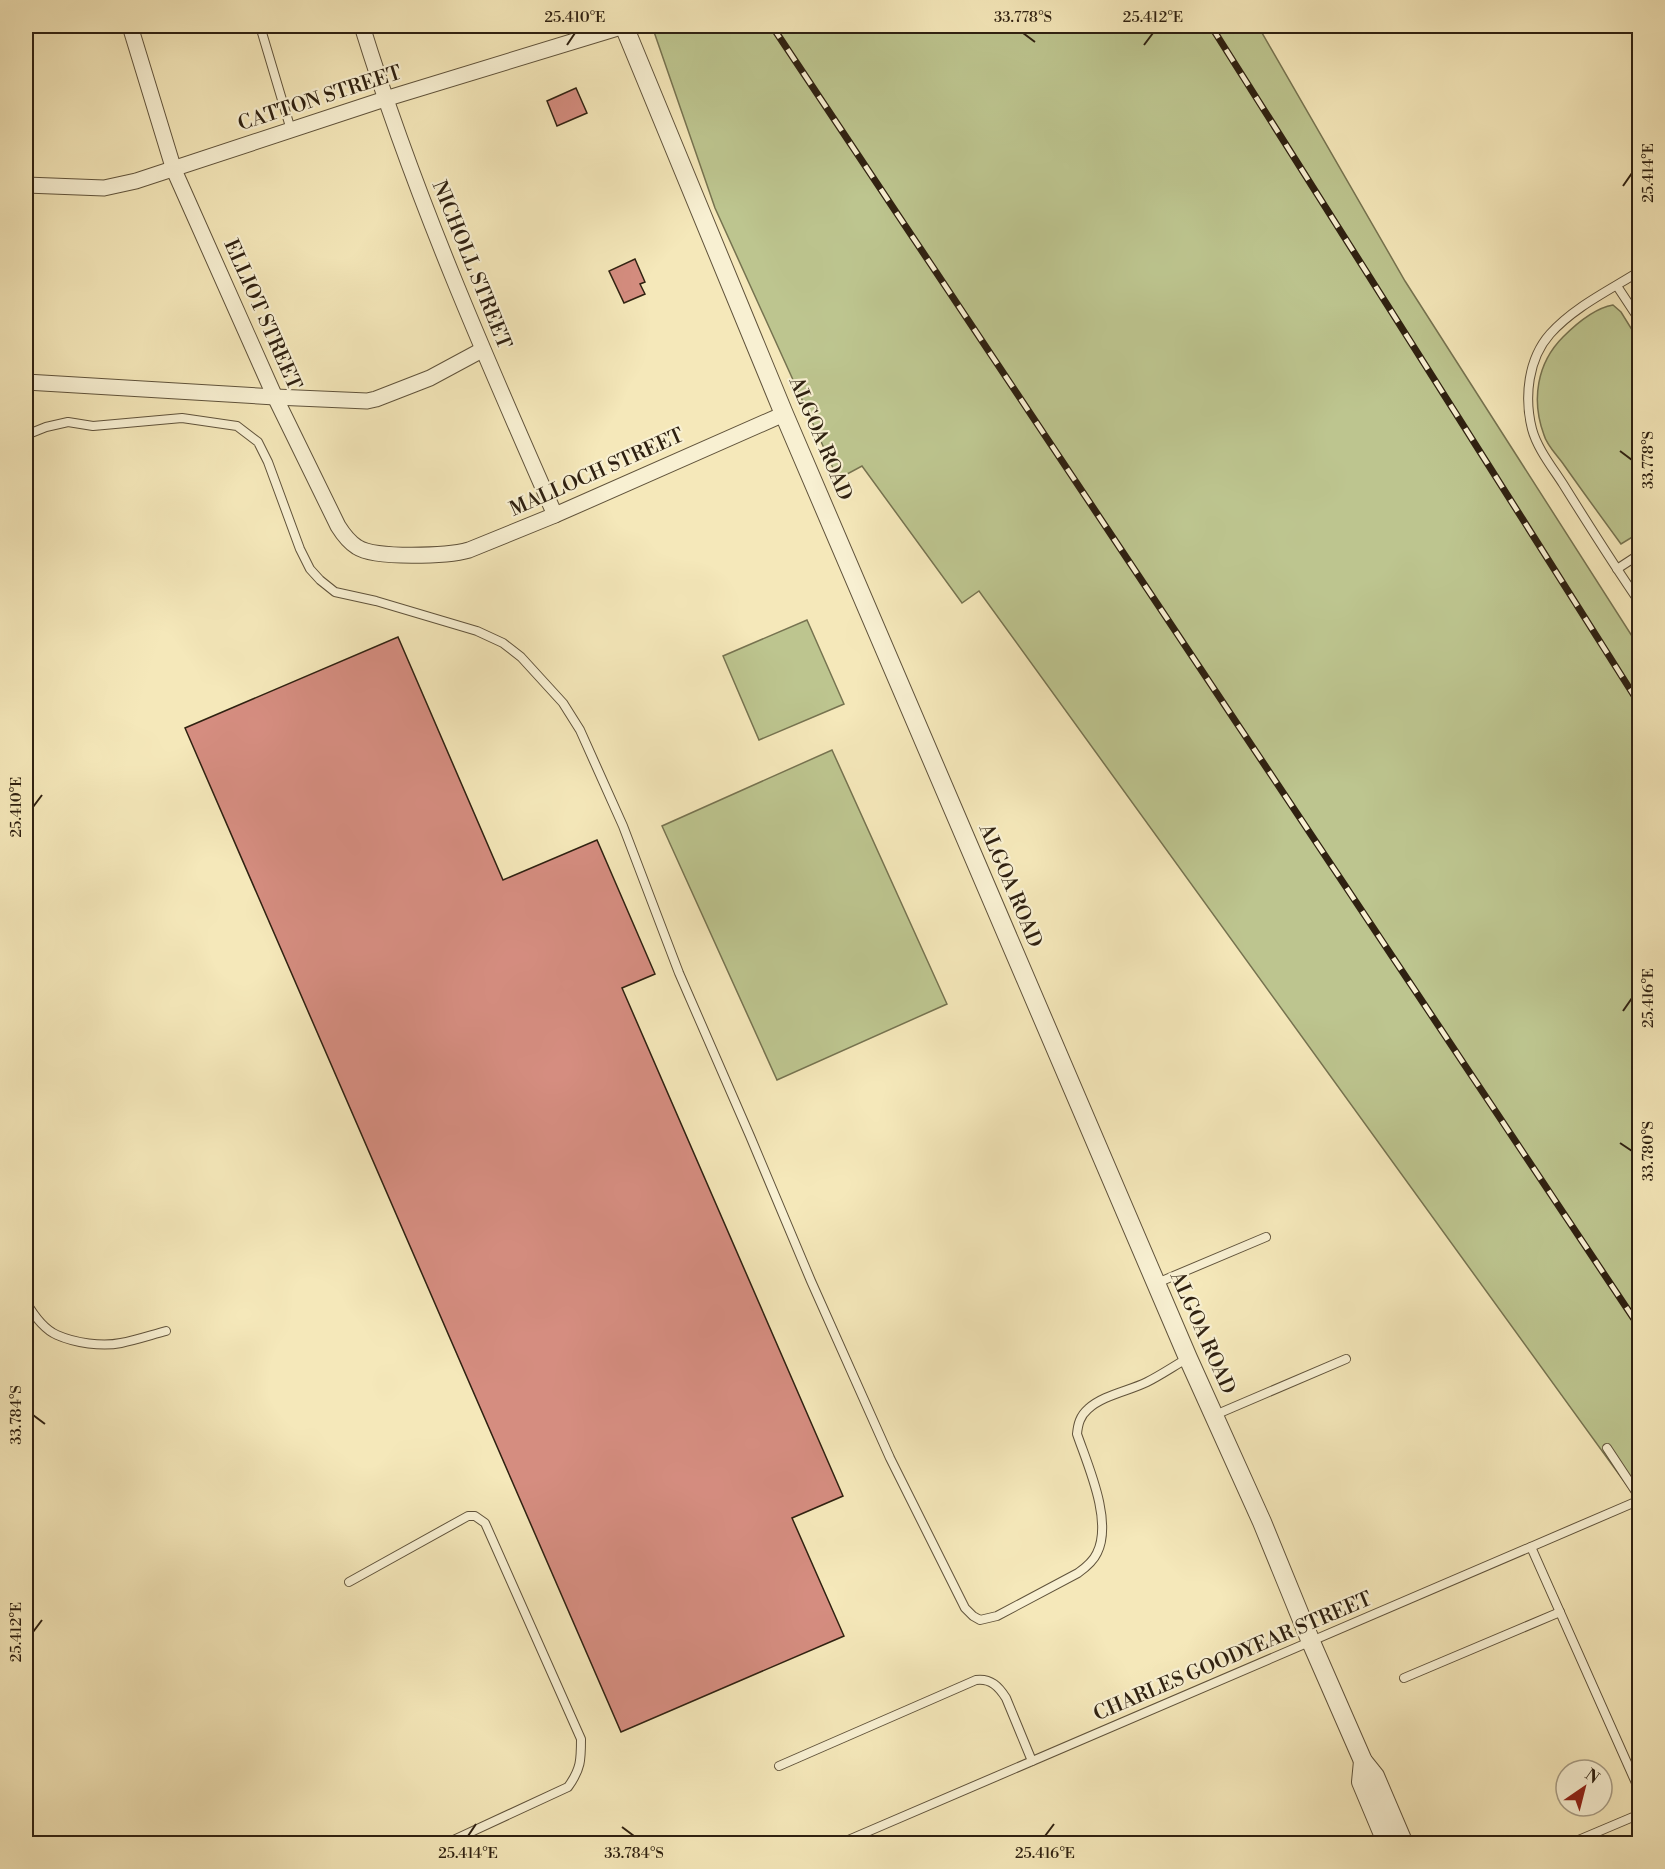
<svg xmlns="http://www.w3.org/2000/svg" width="1665" height="1869" viewBox="0 0 1665 1869" font-family="'Libre Bodoni',serif">
	<style>
		.green { fill: #bdc58f; stroke: #767350; stroke-width: 1.5 }
		.building { fill: #d58d80; stroke: #2f2111; stroke-width: 1.5 }
		.lines { fill: none; stroke-linecap: round; stroke-linejoin: round }
		.service-casing { stroke: #60533b; stroke-width: 10 }
		.minor-casing { stroke: #60533b; stroke-width: 17 }
		.tertiary-casing { stroke: #60533b; stroke-width: 20 }
		.service { stroke: #f8f0d2; stroke-width: 8 }
		.minor { stroke: #f8f0d2; stroke-width: 15 }
		.tertiary { stroke: #f8f0d2; stroke-width: 18 }
		.rail-casing { stroke: #2f2111; stroke-width: 7 }
		.rail { stroke: #f8f0d2; stroke-width: 4.5; stroke-dasharray: 14; stroke-linecap: butt }
		.ticks { fill: none; stroke: #2f2111; stroke-width: 2 }
		.labels { text-anchor: middle; dominant-baseline: central; stroke-width: 4.5; stroke-linejoin: round; paint-order: stroke }
		.street-label { font-size: 20px; fill: #2f2111; stroke: #f8f0d2 }
		.neatline { fill: none; stroke: #2f2111; stroke-width: 2 }
		.ticks-label { font-size: 15px; text-anchor: middle; fill: #2f2111 }
	</style>
	<rect width="100%" height="100%" fill="#f5e8ba"/>
	<filter id="stains"><feTurbulence type="fractalNoise" baseFrequency=".00333" numOctaves="4"/><feColorMatrix values="0 0 0 0 .2 0 0 0 0 .09 0 0 0 0 .02 0 0 0 .5 -.17"/></filter>
	<radialGradient id="worn" r=".72"><stop offset=".6" stop-color="#630" stop-opacity="0"/><stop offset="1" stop-color="#630" stop-opacity=".3"/></radialGradient>
	<g class="green">
		<path d="M652,26h606l147,255 234,366v855l-660,-911 -17,12 -100,-137 -24,13 -123,-271z"/>
		<path d="M1613,305l8,7 18,29v192l-18,11c-19,-26 -38,-52 -57,-79 -6,-9 -17,-19 -20,-30 -13,-35 -7,-72 19,-98 13,-13 32,-29 50,-32z"/>
		<path d="M807,620l37,84 -85,36 -36,-84z"/>
		<path d="M832,750l115,254 -170,76 -115,-254z"/>
	</g>
	<g class="building">
		<path d="M576,88l11,25 -30,13 -10,-25z"/>
		<path d="M635,259l10,23 -5,2 5,10 -21,9 -15,-32z"/>
		<path d="M398,637l105,243 94,-40 58,134 -33,14 221,508 -51,22 52,118 -223,96 -436,-1004z"/>
	</g>
	<g class="lines">
		<g class="service-casing">
			<g id="service">
				<path d="M260,26l31,104"/>
				<path d="M1640,271c-30,19 -66,36 -90,63 -22,25 -26,63 -18,95 5,19 20,38 31,55 25,40 50,80 77,119"/>
				<path d="M1617,286l23,35"/>
				<path d="M26,435l20,-8 22,-5 25,4 89,-8 55,8 21,16 10,20 32,87 10,20 10,11 15,12 41,9 101,30 26,12 18,14 42,46 17,27 43,96 56,147 71,163 61,145 79,177 75,150 8,8 7,4 17,-4 81,-43c7,-5 15,-11 19,-20 16,-32 -9,-87 -20,-119 1,-10 3,-18 11,-25 15,-14 41,-18 59,-27 14,-7 27,-16 41,-24"/>
				<path d="M1617,569l23,-15"/>
				<path d="M1157,1283l109,-46"/>
				<path d="M26,1302c7,12 17,27 31,33 18,8 45,12 64,8 15,-3 30,-8 45,-12"/>
				<path d="M1215,1415l131,-56"/>
				<path d="M1607,1448l33,50"/>
				<path d="M1531,1547l109,245"/>
				<path d="M349,1582l119,-66h7l10,7 96,216c0,21 0,30 -13,48l-123,57"/>
				<path d="M1404,1678l156,-66"/>
				<path d="M779,1766l197,-86c15,-2 23,7 30,18l26,63"/>
				<path d="M839,1844l801,-344"/>
				<path d="M1569,1844l71,-30"/>
			</g>
		</g>
		<g class="minor-casing">
			<g id="minor">
				<path d="M130,26l44,144 101,227 63,129c5,8 11,16 19,21 18,12 91,9 112,3l86,-35 229,-101"/>
				<path d="M362,26c52,168 122,328 193,489"/>
				<path d="M26,185l78,3 32,-7 249,-82 239,-73"/>
				<path d="M26,382l249,15 92,4 9,-2 54,-21 52,-28"/>
			</g>
		</g>
		<g class="tertiary-casing">
			<g id="tertiary">
				<path d="M624,26l160,388 404,944 74,164 49,120 52,119 12,15 29,68"/>
				<path d="M1363,1761l-2,21 26,62"/>
			</g>
		</g>
		<use href="#service" class="service"/>
		<use href="#minor" class="minor"/>
		<use href="#tertiary" class="tertiary"/>
		<g class="rail-casing">
			<g id="rail">
				<path d="M772,26l868,1302"/>
				<path d="M1211,26l429,679"/>
			</g>
		</g>
		<use href="#rail" class="rail"/>
	</g>
	<path class="ticks" d="M1023,33l12,9M567,45l8,-12M1144,45l9,-12M1623,186l9,-13M1620,451l12,9M33,807l9,-12M1623,1011l9,-13M1620,1143l12,8M33,1415l12,9M33,1632l9,-12M622,1827l12,9M468,1836l8,-12M1045,1836l9,-12"/>
	<g class="labels">
		<g class="street-label">
			<text transform="translate(320 99) rotate(-18)">CATTON STREET</text>
			<text transform="translate(471 265) rotate(68)">NICHOLL STREET</text>
			<text transform="translate(262 315) rotate(66)">ELLIOT STREET</text>
			<text transform="translate(820 439) rotate(67)">ALGOA ROAD</text>
			<text transform="translate(597 473) rotate(-24)">MALLOCH STREET</text>
			<text transform="translate(1010 886) rotate(67)">ALGOA ROAD</text>
			<text transform="translate(1202 1333) rotate(66)">ALGOA ROAD</text>
			<text transform="translate(1233 1657) rotate(-23)">CHARLES GOODYEAR STREET</text>
		</g>
	</g>
	<rect width="1665" height="1869" fill="none" stroke="#f5e8ba" stroke-width="66"/>
	<g transform="translate(1584 1788) rotate(35)"><circle r="28" fill="#f8f0d2" stroke="#a89d85" stroke-width="1.5"/>
	<path d="M0-4.5L10 22L0 15L-10 22Z" fill="#8f2418"/>
	<text y="-9" font-size="16" font-weight="bold" text-anchor="middle" fill="#2f2111">N</text>
	</g>
	<rect x="33" y="33" width="1599" height="1803" class="neatline"/>
	<g class="ticks-label">
		<text x="575" y="22">25.410°E</text>
		<text x="1023" y="22">33.778°S</text>
		<text x="1153" y="22">25.412°E</text>
		<text transform="translate(1648 173) rotate(-90)" y="5">25.414°E</text>
		<text transform="translate(1648 460) rotate(-90)" y="5">33.778°S</text>
		<text transform="translate(16 807) rotate(-90)" y="5">25.410°E</text>
		<text transform="translate(1648 998) rotate(-90)" y="5">25.416°E</text>
		<text transform="translate(1648 1151) rotate(-90)" y="5">33.780°S</text>
		<text transform="translate(16 1415) rotate(-90)" y="5">33.784°S</text>
		<text transform="translate(16 1632) rotate(-90)" y="5">25.412°E</text>
		<text x="468" y="1858">25.414°E</text>
		<text x="634" y="1858">33.784°S</text>
		<text x="1045" y="1858">25.416°E</text>
	</g>
	<rect width="100%" height="100%" filter="url(#stains)"/>
	<rect width="100%" height="100%" fill="url(#worn)"/>
</svg>
